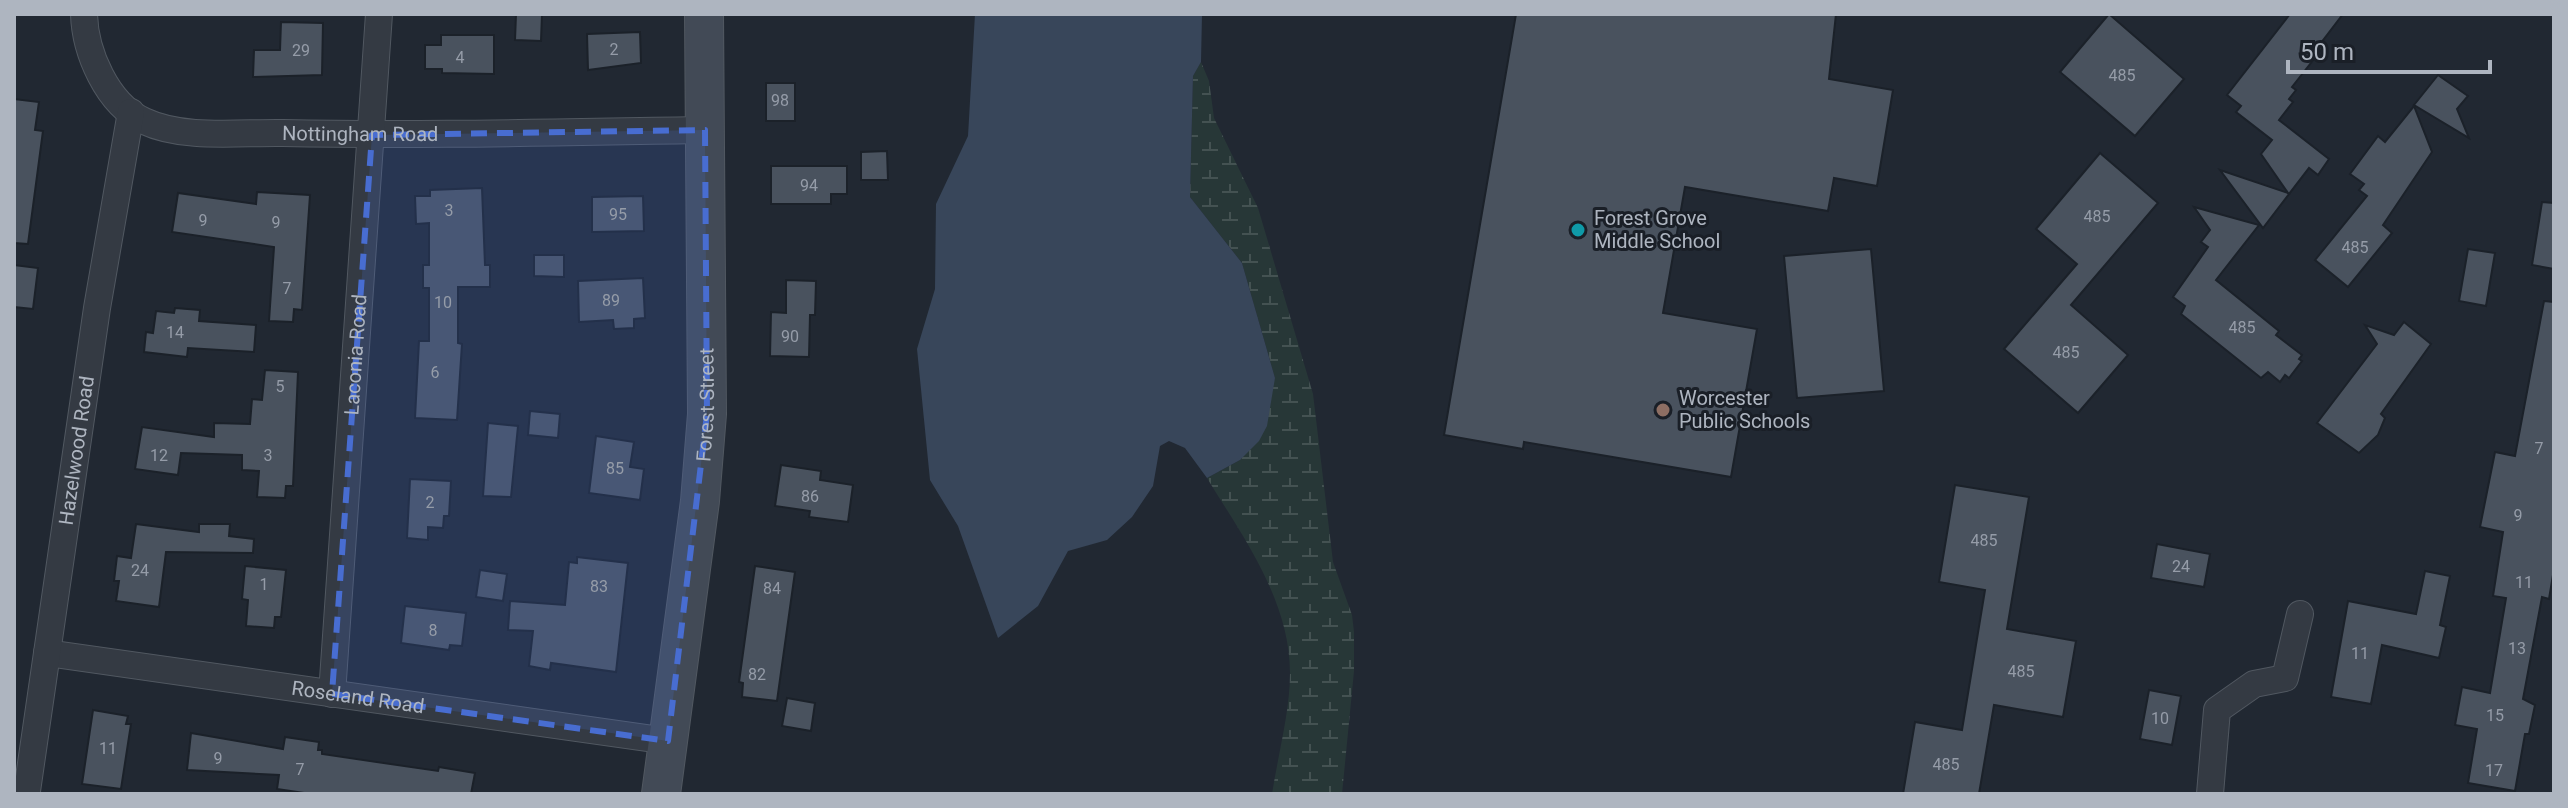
<svg xmlns="http://www.w3.org/2000/svg" width="2568" height="808" viewBox="0 0 2568 808" font-family="Roboto,sans-serif">
	<style>
		.wetland { fill: url(#wetland-marsh) }
		.water { fill: #38465a }
		.building { fill: #49525e; stroke: #1b2129; stroke-width: 2 }
		.lines { fill: none; stroke-linecap: round; stroke-linejoin: round }
		.minor-casing { stroke: #515861; stroke-width: 28 }
		.secondary-casing { stroke: #515861; stroke-width: 40 }
		.minor { stroke: #343a43; stroke-width: 26 }
		.secondary { stroke: #424a56; stroke-width: 38 }
		.marked { fill: #486dd1; fill-opacity: 0.2; stroke: #486dd1; stroke-width: 6; stroke-dasharray: 16 10; stroke-linejoin: round }
		.culture-dot { fill: #0f9aa8; stroke: #1a1f27; stroke-width: 3 }
		.education-dot { fill: #8d6e63; stroke: #1a1f27; stroke-width: 3 }
		.labels { text-anchor: middle; dominant-baseline: central; stroke-width: 6; stroke-linejoin: round; paint-order: stroke }
		.number-label { font-size: 16px; fill: #959ca8 }
		.street-label { font-size: 20px; fill: #aeb5c0; stroke: #1a1f27 }
		.poi-label { font-size: 20px; fill: #aeb5c0; stroke: #1a1f27; text-anchor: start }
	</style>
	<defs>
		<pattern id="wetland-marsh" width="20" height="14" patternUnits="userSpaceOnUse" patternTransform="scale(2)"><rect width="20" height="14" fill="#273737"/><path d="M1 5h8M5 5V1M11 12h8M15 12V8" fill="none" stroke="#445252"/></pattern>
	</defs>
	<rect width="100%" height="100%" fill="#212832"/>
	<path class="wetland" d="M1201,62l8,19 5,37 44,90 55,186 20,168 19,53 2,17v39l-12,123h-70c6,-39 18,-82 18,-121 0,-73 -47,-136 -83,-195l33,-18 35,-82 -33,-115 -52,-66 3,-121z"/>
	<path class="water" d="M975,14h227l-1,48 -8,14 -3,121 52,66 33,115 -8,48 -8,15 -19,19 -33,18 -22,-30 -16,-7 -9,5 -7,40 -21,31 -25,23 -39,11 -30,55 -40,32 -40,-112 -28,-46 -13,-131 18,-60 1,-85 32,-68z"/>
	<g class="building">
		<path d="M516,14h26l-1,27 -26,-1z"/>
		<path d="M1516,14h320l-7,65 64,11 -16,96 -43,-8 -6,33 -143,-24 -22,126 94,16 -26,148 -207,-35 -1,7 -79,-14z"/>
		<path d="M2109,14l75,65 -49,57 -75,-64z"/>
		<path d="M2290,14h53l-22,29 4,2 -33,42 4,3 -7,9 4,3 -14,18 50,39 -11,16 -9,-7 -46,60 -43,-58 68,23 -27,-39 11,-14 -36,-28 5,-6 -14,-11z"/>
		<path d="M281,22l42,1 -1,52 -69,2 1,-27h26z"/>
		<path d="M640,32l1,31 -53,7 -1,-36z"/>
		<path d="M441,35h53v39l-52,-1v-4h-17v-24h16z"/>
		<path d="M2438,75l30,21 -11,13 12,29 -55,-33z"/>
		<rect x="766" y="83" width="29" height="38"/>
		<path d="M14,99l25,3 -4,28 8,1 -15,113 -14,-1z"/>
		<path d="M2414,106l18,46 -49,73 9,8 -44,54 -33,-27 52,-64 -8,-6 5,-6 -14,-10 28,-38 7,6z"/>
		<path d="M887,151l1,29h-27v-28z"/>
		<path d="M2100,153l58,50 -87,102 57,50 -50,58 -74,-64 73,-85 -41,-35z"/>
		<path d="M771,166h76v28h-16v10h-60z"/>
		<path d="M482,188l3,77h5v22h-32v56l4,1 -5,76 -42,-2 4,-77h10v-53h-6v-23h6v-42l-13,1 -1,-28h15v-6z"/>
		<path d="M257,192l53,3 -8,115 -8,-1 -1,13 -24,-1 5,-74 -102,-15 6,-39 78,11z"/>
		<path d="M643,196l1,35 -52,1v-35z"/>
		<path d="M2542,202l12,1v66l-22,-4z"/>
		<path d="M2194,207l65,18 -43,55 63,51 -3,4 26,20 -3,4 3,2 -13,17 -4,-3 -5,7 -12,-10 -7,6 -80,-64 4,-8 -12,-9 35,-50 -7,-5 9,-12z"/>
		<path d="M1871,249l13,142 -87,7 -13,-142z"/>
		<path d="M2468,249l27,4 -9,53 -27,-5z"/>
		<path d="M534,255h30v22l-30,-1z"/>
		<path d="M14,265l24,3 -5,41 -19,-2z"/>
		<path d="M643,278l2,40 -11,1v9l-20,1 -1,-9 -34,2 -1,-41z"/>
		<path d="M786,280l30,1 -1,34h-5l-1,42 -39,-1 1,-44 15,1z"/>
		<path d="M2544,301l10,1v267l-5,30 -7,-2 -19,102 12,6 -6,29h-4l-10,57 -47,-8 9,-54 -22,-4 7,-38 28,6 16,-95 -13,-2 10,-64 -23,-5 15,-75 20,4z"/>
		<path d="M175,308l25,2 -1,11 57,4 -2,27 -66,-4 -1,9 -43,-5 2,-20 7,1 3,-22 18,2z"/>
		<path d="M2404,322l27,22 -50,70 4,4 -7,17 -19,18 -42,-30 60,-79 -12,-19 29,10z"/>
		<path d="M265,370l33,2 -5,114h-7l-1,12 -28,-1 2,-26 -17,-1v-15l-61,-2 -3,22 -43,-6 7,-42 72,10v-14l36,1 2,-25 10,1z"/>
		<path d="M530,411l30,3 -2,24 -30,-3z"/>
		<path d="M488,423l30,3 -7,71 -28,-1z"/>
		<path d="M596,436l38,6 -4,25 14,2 -4,31 -51,-7z"/>
		<path d="M781,465l40,6 -1,9 33,5 -5,37 -39,-5 1,-6 -35,-5z"/>
		<path d="M410,479l41,2 -2,35h-5l-1,12 -15,-1v13l-21,-2z"/>
		<path d="M1955,485l74,12 -22,132 69,12 -13,76 -69,-12 -15,89h-76l12,-72 47,8 23,-140 -46,-8z"/>
		<path d="M136,524l63,8v-8h31l-1,12 25,3 -1,14 -87,-1 -7,55 -43,-6 3,-20h-5l3,-25 14,2z"/>
		<path d="M2157,544l53,10 -6,33 -53,-9z"/>
		<path d="M577,557l51,6 -12,109 -65,-9 -1,7 -21,-4 4,-35 -25,-1 2,-29 55,4 4,-43 8,1z"/>
		<path d="M245,566l41,4 -5,47h-6l-1,11 -28,-2 2,-26 -6,-1z"/>
		<path d="M755,566l40,6 -18,129 -35,-4 1,-14 -4,-1z"/>
		<path d="M480,570l27,4 -4,27 -27,-4z"/>
		<path d="M2425,571l25,5 -10,49 6,2 -7,31 -57,-13 -11,59 -40,-7 17,-96 68,13z"/>
		<path d="M405,606l61,7 -4,33 -12,-1 -1,5 -48,-7z"/>
		<path d="M2149,690l32,6 -9,49 -32,-6z"/>
		<path d="M787,698l28,5 -4,28 -29,-5z"/>
		<path d="M93,710l35,6 -2,8h5l-10,65 -39,-5z"/>
		<path d="M191,733l92,16 2,-12 34,5 -1,8h4v4l116,17 1,-4 36,6 -4,21h-160l-34,-5 2,-14 -92,-5z"/>
	</g>
	<g class="lines">
		<g class="minor-casing">
			<g id="minor">
				<path id="s1" d="M84,14c1,38 23,90 60,107 40,19 97,11 139,12 141,3 281,-1 422,-3"/>
				<path id="s2" d="M47,653l621,88"/>
				<path id="s3" d="M332,694l47,-680"/>
				<path id="s4" d="M27,791l70,-483 34,-196"/>
				<path d="M2210,794l7,-84 37,-26 31,-6 15,-64"/>
			</g>
		</g>
		<g class="secondary-casing">
			<g id="secondary">
				<path id="s5" d="M661,794l39,-293 7,-87 -3,-400"/>
			</g>
		</g>
		<use href="#minor" class="minor"/>
		<use href="#secondary" class="secondary"/>
	</g>
	<path class="marked" d="M705,130l2,284 -39,327 -336,-47 40,-559z"/>
	<circle class="culture-dot" cx="1578" cy="230" r="8"/>
	<circle class="education-dot" cx="1663" cy="410" r="8"/>
	<g class="labels">
		<g class="number-label">
			<text x="614" y="49">2</text>
			<text x="301" y="50">29</text>
			<text x="460" y="57">4</text>
			<text x="2122" y="75">485</text>
			<text x="780" y="100">98</text>
			<text x="809" y="185">94</text>
			<text x="449" y="210">3</text>
			<text x="618" y="214">95</text>
			<text x="2097" y="216">485</text>
			<text x="203" y="220">9</text>
			<text x="276" y="222">9</text>
			<text x="2355" y="247">485</text>
			<text x="287" y="288">7</text>
			<text x="611" y="300">89</text>
			<text x="443" y="302">10</text>
			<text x="2242" y="327">485</text>
			<text x="175" y="332">14</text>
			<text x="790" y="336">90</text>
			<text x="2066" y="352">485</text>
			<text x="435" y="372">6</text>
			<text x="280" y="386">5</text>
			<text x="2539" y="448">7</text>
			<text x="159" y="455">12</text>
			<text x="268" y="455">3</text>
			<text x="615" y="468">85</text>
			<text x="810" y="496">86</text>
			<text x="430" y="502">2</text>
			<text x="2518" y="515">9</text>
			<text x="1984" y="540">485</text>
			<text x="2181" y="566">24</text>
			<text x="140" y="570">24</text>
			<text x="2524" y="582">11</text>
			<text x="264" y="584">1</text>
			<text x="599" y="586">83</text>
			<text x="772" y="588">84</text>
			<text x="433" y="630">8</text>
			<text x="2517" y="648">13</text>
			<text x="2360" y="653">11</text>
			<text x="2021" y="671">485</text>
			<text x="757" y="674">82</text>
			<text x="2495" y="715">15</text>
			<text x="2160" y="718">10</text>
			<text x="108" y="748">11</text>
			<text x="218" y="758">9</text>
			<text x="1946" y="764">485</text>
			<text x="300" y="769">7</text>
			<text x="2494" y="770">17</text>
		</g>
		<g class="street-label">
			<text stroke="none"><textPath href="#s1" startOffset="346">Nottingham Road</textPath></text>
			<text stroke="none"><textPath href="#s3" startOffset="340">Laconia Road</textPath></text>
			<text stroke="none"><textPath href="#s5" startOffset="392">Forest Street</textPath></text>
			<text stroke="none"><textPath href="#s4" startOffset="344">Hazelwood Road</textPath></text>
			<text stroke="none"><textPath href="#s2" startOffset="314">Roseland Road</textPath></text>
		</g>
		<g class="poi-label">
			<text x="1594" y="218">Forest Grove<tspan x="1594" dy="23">Middle School</tspan></text>
			<text x="1679" y="398">Worcester<tspan x="1679" dy="23">Public Schools</tspan></text>
		</g>
	</g>
	<rect width="2568" height="808" fill="none" stroke="#aeb5c0" stroke-width="32"/>
	<path d="M2288 60v12h202v-12" fill="none" stroke="#aeb5c0" stroke-width="4"/>
	<text x="2300" y="60" font-size="24" fill="#aeb5c0" stroke="#1a1f27" stroke-width="6" paint-order="stroke">50 m</text>
</svg>
